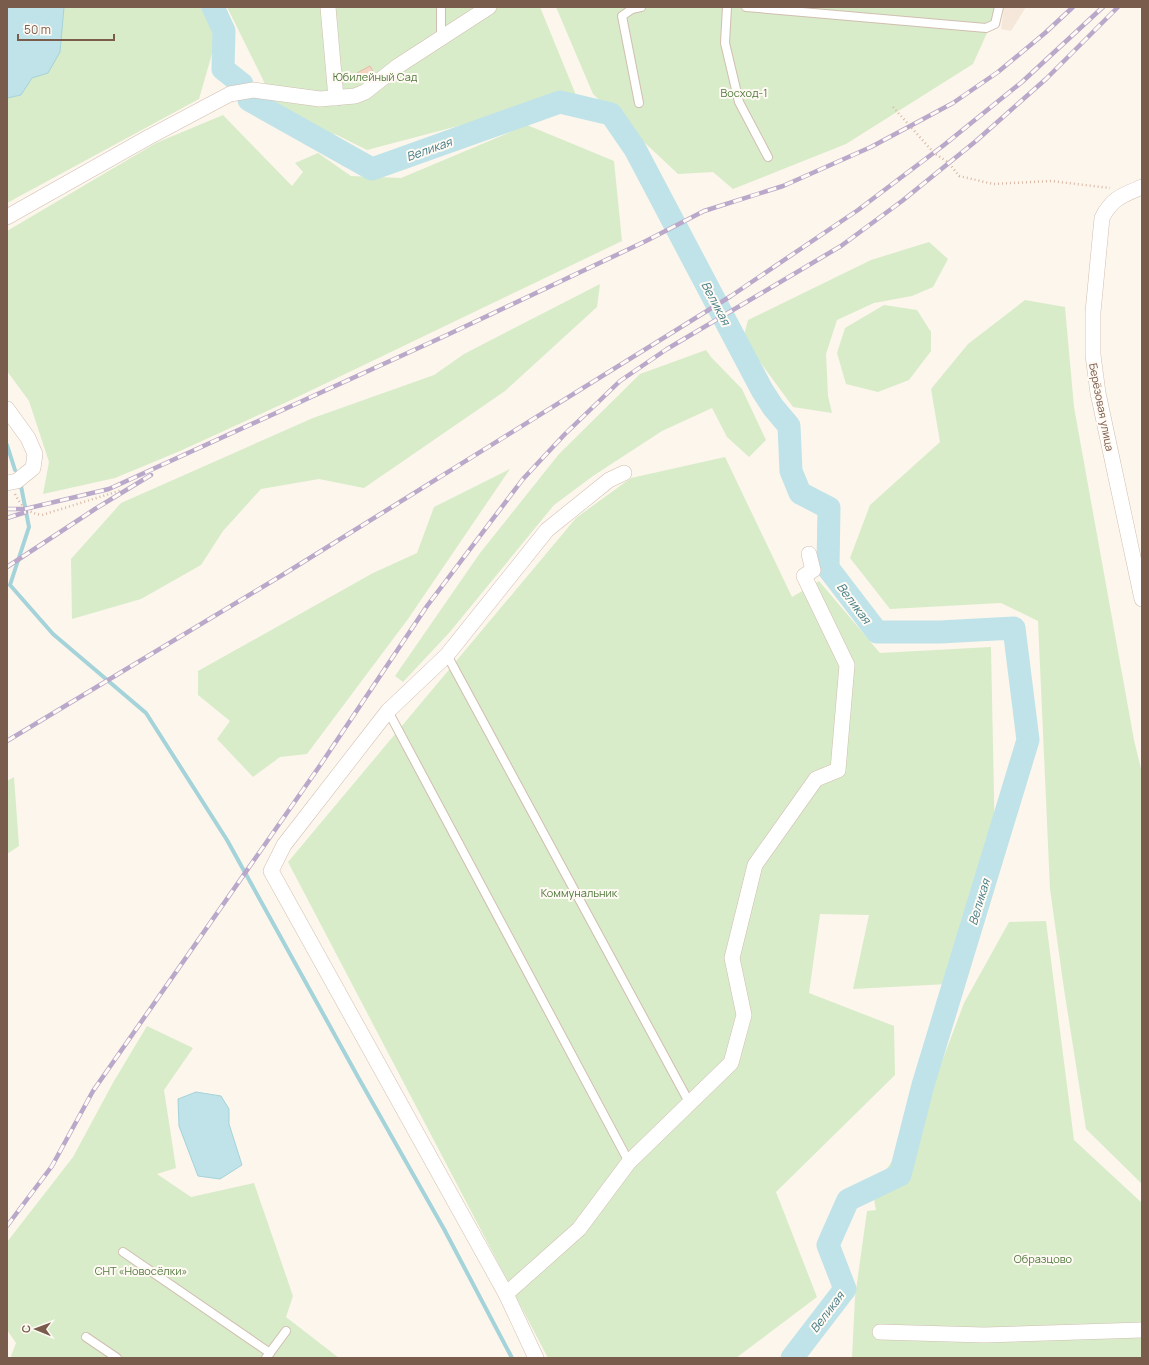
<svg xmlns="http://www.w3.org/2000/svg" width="1149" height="1365" viewBox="0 0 1149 1365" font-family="Manrope,sans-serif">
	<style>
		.residential { fill: #f5e8da }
		.green { fill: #d8ecc9 }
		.water { fill: #bfe3e8; stroke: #a5d3da }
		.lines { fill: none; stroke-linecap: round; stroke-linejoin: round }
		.stream { stroke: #a5d3da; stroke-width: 4 }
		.river { stroke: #bfe3e8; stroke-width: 23 }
		.building { fill: #f3d5c3; stroke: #e6bba3 }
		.lane-casing { stroke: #d1beb0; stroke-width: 10 }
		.street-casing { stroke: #d1beb0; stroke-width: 16 }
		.path { stroke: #d9b8a5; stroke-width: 2.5; stroke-dasharray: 1 3; stroke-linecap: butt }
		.lane { stroke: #fff; stroke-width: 8 }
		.street { stroke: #fff; stroke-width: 15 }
		.rail-casing { stroke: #b9a8c9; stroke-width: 4.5 }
		.rail { stroke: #fffaf3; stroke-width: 3; stroke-dasharray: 9; stroke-linecap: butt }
		.labels { text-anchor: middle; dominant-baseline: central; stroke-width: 4; stroke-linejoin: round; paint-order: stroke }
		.park-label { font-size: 11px; fill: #537a41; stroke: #fffaf3 }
		.street-label { font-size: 11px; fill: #7a5c4d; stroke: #fffaf3 }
		.water-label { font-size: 12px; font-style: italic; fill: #437c86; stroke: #fffaf3 }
	</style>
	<rect width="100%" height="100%" fill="#fdf6ec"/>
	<path class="residential" d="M1004,7h22l-15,24 -10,-2z"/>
	<g class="green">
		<path d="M64,7h143l11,26 -19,66 -192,104v-105l14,-3 11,-17 28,-26z"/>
		<path d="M227,7h313l36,88 -209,55 -30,-15 -53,-13z"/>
		<path d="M556,7h439l-4,17 -18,40 -127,80 -113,45 -20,-17 -35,2 -85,-80z"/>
		<path d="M223,115l69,71 11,-14 -8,-9 23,-10 33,23 50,2 126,-53 87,36 8,80 -333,160 -109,50 -65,27 -72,16 6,-32 -20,-61 -22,-30v-140l149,-88z"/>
		<path d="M929,242l19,17 -15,28 -21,9 -38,7 -37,17 -11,34 2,42 4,17 -39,-6 -50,-68 5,-19 123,-60z"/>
		<path d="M600,284l-3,23 -92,84 -141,97 -45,-9 -58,10 -38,42 -22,34 -60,34 -69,20 -1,-60 50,-56 192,-85 121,-43 30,-21z"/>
		<path d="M1025,300l40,7 9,100 60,333 8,33v411l-56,-55 -22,-140 -14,-100 -12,-268 -37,-18 -111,6 -40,-51 20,-53 70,-63 -9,-53 37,-45z"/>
		<path d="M884,305l33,5 14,22v19l-22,29 -31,12 -32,-8 -9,-31 8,-25z"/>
		<path d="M706,350l5,7 31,32 24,51 -17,17 -22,-20 -15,-29 -50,23 -69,45 -39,29 -105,128 -46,49 -8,-6 85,-123 79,-99 81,-80z"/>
		<path d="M725,457l67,140 27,-16 61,72 111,-6 4,199 -47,138 -95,5 16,-74 -49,-1 -11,79 85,33 1,49 -119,117 41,105 -81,61h-188l-260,-496 288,-344 55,-40z"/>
		<path d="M510,469l-102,150 -101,135 -27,3 -27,20 -36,-38 13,-18 -32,-26v-24l175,-98 44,-20 17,-46z"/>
		<path d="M14,777l5,69 -12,8v-73z"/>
		<path d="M1046,921l28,219 68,63v155h-290l3,-61 12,-86 9,-1 -4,-21 24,-33 42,-84 26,-69 45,-81z"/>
		<path d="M147,1026l46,22 -29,42 12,78 -19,6 34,23 63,-14 39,113 -7,21 53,41h-327l-1,-2 5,-13 -9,-13v-88l66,-85 41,-76z"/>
	</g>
	<g class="water">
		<path d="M7,7h57l-4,45 -12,21 -16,5 -11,17 -14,3z"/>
		<path d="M196,1092l25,4 8,13v15l13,41 -22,14 -22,-3 -19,-50 -1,-27z"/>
	</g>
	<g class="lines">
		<g class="stream">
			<path d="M7,445l8,25"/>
			<path d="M21,486l8,41 -19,58 43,49 93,79 81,127 131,237 86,152 68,129"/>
		</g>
		<g class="river">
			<path d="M213,7l11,24 -1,38 19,15"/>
			<path d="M249,100l123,69 188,-67 51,12 24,35 127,241 11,17 16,19 2,45 9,22 29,15 -1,60 49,64h63l74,-4 14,112 -105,345 -23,90 -52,25 -20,45 17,44 -53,69"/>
		</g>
	</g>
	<path class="building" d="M370,66l4,7 -11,9 -6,-9z"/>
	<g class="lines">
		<g class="lane-casing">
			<g id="lane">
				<path d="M441,7v32"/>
				<path d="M727,7l-2,36 14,59 29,55"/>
				<path d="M746,7l240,21 9,-4 4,-17"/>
				<path d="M639,103l-17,-87 10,-7 9,-2"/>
				<path d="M447,655l242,447"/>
				<path d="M388,711l241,451"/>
				<path d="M123,1252l147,101"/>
				<path d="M86,1337l31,21"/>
				<path d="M266,1358l20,-27"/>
			</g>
		</g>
		<g class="street-casing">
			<g id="street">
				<path d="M328,7l8,91"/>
				<path d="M1142,187c-19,8 -30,11 -40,31l-9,94v43l5,38 44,206"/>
				<path d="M7,217l142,-80 81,-43 23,-4 67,9 35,-3 10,-4 33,-26 91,-59"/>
				<path d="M7,409l21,29 7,16 -2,14 -16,13 -10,2"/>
				<path d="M506,1294l73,-65 50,-67 102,-99 13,-48 -12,-57 23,-93 61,-86 22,-9 9,-105 -43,-89 9,-6 -4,-16"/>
				<path d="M880,1332l104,3 158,-5"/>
				<path d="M536,1358l-30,-64 -235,-423 13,-26 104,-134 59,-56 100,-125 62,-50 15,-7"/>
			</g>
		</g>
		<g class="path">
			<path d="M893,107l41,46 15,10 10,13 34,8 58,-3 59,7"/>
			<path d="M15,494c6,12 13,19 27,21l80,-25"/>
		</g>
		<use href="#lane" class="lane"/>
		<use href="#street" class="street"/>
		<g class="rail-casing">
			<g id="rail">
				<path d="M7,509h18l84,-20 338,-154 199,-94 58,-30 79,-25 88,-39 82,-44 45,-31 47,-39 28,-26"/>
				<path d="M7,518l19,-6"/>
				<path d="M7,567l88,-58 56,-34"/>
				<path d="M7,741l277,-167 447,-278 127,-86 86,-65 78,-63 81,-75"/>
				<path d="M7,1226l45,-60 41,-75 228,-327 106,-158 96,-127 42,-45 55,-53 47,-32 174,-103 61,-45 74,-60 70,-62 72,-72"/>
			</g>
		</g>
		<use href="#rail" class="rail"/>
	</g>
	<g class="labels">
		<g class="park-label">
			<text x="375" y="76">Юбилейный Сад</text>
			<text x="744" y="92">Восход-1</text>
			<text x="579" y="892">Коммунальник</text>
			<text x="1043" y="1258">Образцово</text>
			<text x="141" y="1270">СНТ «Новосёлки»</text>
		</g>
		<g class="street-label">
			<text transform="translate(1102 407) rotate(79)">Берёзовая улица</text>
		</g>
		<g class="water-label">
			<text transform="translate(429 149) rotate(-20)">Великая</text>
			<text transform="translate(716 303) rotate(62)">Великая</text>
			<text transform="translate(854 603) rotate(53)">Великая</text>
			<text transform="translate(979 902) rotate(-73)">Великая</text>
			<text transform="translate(827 1312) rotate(-53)">Великая</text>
		</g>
	</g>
	<rect width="1149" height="1365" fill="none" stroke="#7a5c4d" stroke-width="16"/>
	<g transform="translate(36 1329) rotate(271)" stroke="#fffaf3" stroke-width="3" paint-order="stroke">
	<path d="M0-3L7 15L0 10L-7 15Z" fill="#7a5c4d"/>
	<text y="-6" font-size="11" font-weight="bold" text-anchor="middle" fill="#7a5c4d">С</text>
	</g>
	<path d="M18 34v6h96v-6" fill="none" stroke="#7a5c4d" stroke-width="2"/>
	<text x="24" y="34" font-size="12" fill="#7a5c4d" stroke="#fffaf3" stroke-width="3" paint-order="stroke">50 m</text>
</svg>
